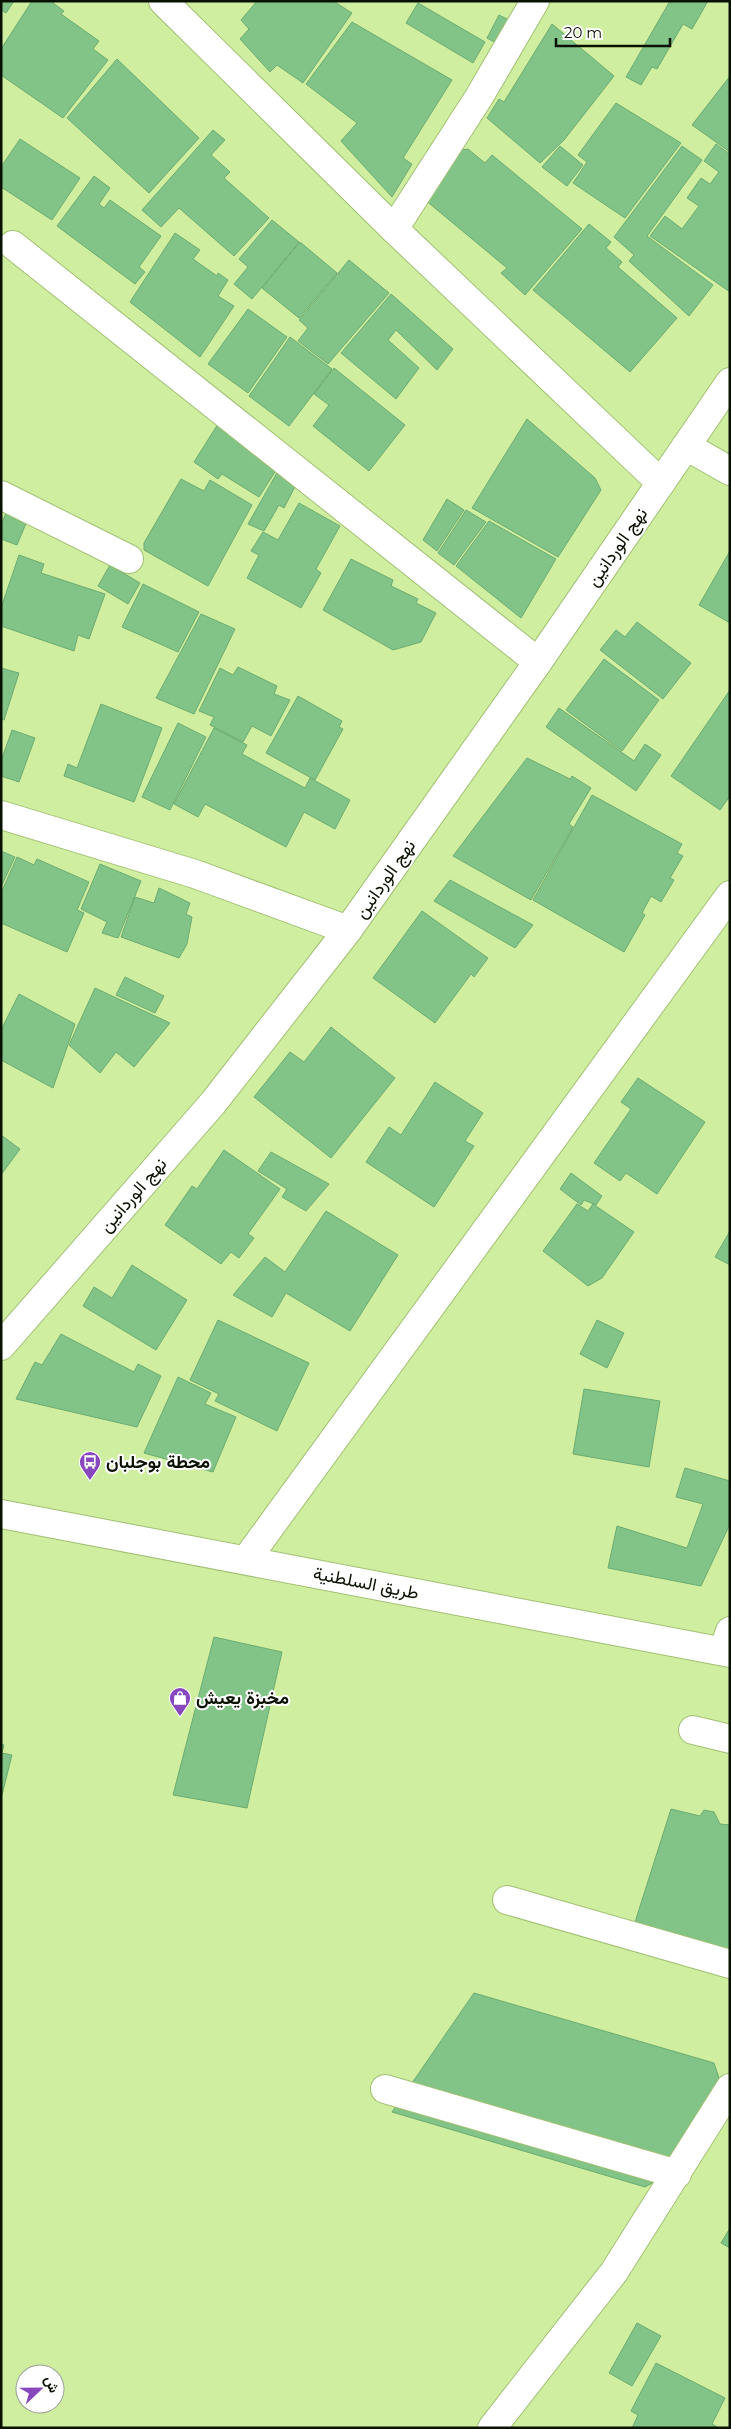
<svg xmlns="http://www.w3.org/2000/svg" width="731" height="2429" viewBox="0 0 731 2429" font-family="Montserrat,Vazirmatn,sans-serif">
	<style>
		.building { fill: #82c387; stroke: #6cac71 }
		.lines { fill: none; stroke-linecap: round; stroke-linejoin: round }
		.minor-casing { stroke: #a2c073; stroke-width: 30 }
		.tertiary-casing { stroke: #a2c073; stroke-width: 30 }
		.secondary-casing { stroke: #a2c073; stroke-width: 30 }
		.minor { stroke: #fff; stroke-width: 28 }
		.tertiary { stroke: #fff; stroke-width: 28 }
		.secondary { stroke: #fff; stroke-width: 28 }
		.labels { text-anchor: middle; dominant-baseline: central; stroke-width: 4; stroke-linejoin: round; paint-order: stroke }
		.street-label { font-size: 18px; fill: #091200; stroke: #fff }
		.poi-label { font-size: 18px; font-weight: bold; fill: #091200; stroke: #fff; text-anchor: start }
	</style>
	<rect width="100%" height="100%" fill="#cfee9f"/>
	<g class="building">
		<path d="M1,1h13l-8,12 -5,-3z"/>
		<path d="M32,1h23l-2,2 11,8 -3,3 38,27 -6,8 15,11 -45,58 -62,-43v-26z"/>
		<path d="M257,1h76l19,12 -49,70 -26,-18 -7,7 -30,-33 9,-10 -8,-9z"/>
		<path d="M670,1h38l-16,28 -9,-5 -26,45 -5,-2 -11,18 -15,-8z"/>
		<path d="M418,3l67,39 -12,21 -67,-40z"/>
		<path d="M499,15l12,6 -11,24 -13,-7z"/>
		<path d="M352,22l100,58 -49,78 9,6 -20,33 -51,-56 16,-18 -51,-39z"/>
		<path d="M552,24l62,52 -50,64 -24,23 -53,-45 12,-19 5,3z"/>
		<path d="M117,59l82,79 -50,55 -82,-75z"/>
		<path d="M730,76v76l-38,-27z"/>
		<path d="M616,103l65,40 -56,75 -52,-35 14,-21 -9,-7z"/>
		<path d="M213,130l12,10 -14,15 19,17 -6,6 45,40 -35,38 -55,-48 -18,19 -19,-17z"/>
		<path d="M20,139l60,39 -28,42 -51,-33v-20z"/>
		<path d="M716,144l14,10v138l-80,-56 15,-20 17,13 17,-23 -12,-8 14,-20 9,6 9,-12 -15,-11z"/>
		<path d="M560,146l23,19 -16,21 -25,-19z"/>
		<path d="M682,146l20,14 -55,76 66,49 -24,31 -60,-55 5,-6 -20,-18z"/>
		<path d="M468,149l17,14 7,-8 90,74 -57,66 -24,-22 6,-5 -83,-69 32,-48z"/>
		<path d="M94,176l16,12 -11,16 5,4 6,-8 51,36 -22,31 6,5 -10,12 -78,-58z"/>
		<path d="M272,220l27,22 -47,57 -18,-15 14,-17 -9,-8z"/>
		<path d="M589,224l22,18 -5,6 16,14 -4,5 59,51 -47,54 -97,-82z"/>
		<path d="M175,233l25,17 -7,9 24,17 1,-3 10,7 -10,16 16,10 -34,51 -70,-55z"/>
		<path d="M300,242l37,31 -38,45 -37,-30z"/>
		<path d="M349,260l40,33 -61,71 -30,-23 10,-13 -9,-8z"/>
		<path d="M391,294l62,55 -16,21 -41,-40 -8,10 31,28 -23,31 -55,-46z"/>
		<path d="M248,309l39,28 -39,56 -40,-29z"/>
		<path d="M290,337l42,32 -43,57 -40,-30z"/>
		<path d="M334,368l71,57 -36,46 -56,-45 16,-21 -15,-11z"/>
		<path d="M223,416l59,45 -23,36 -37,-23 -4,5 -24,-17z"/>
		<path d="M527,419l68,59 6,12 -43,67 -86,-49z"/>
		<path d="M282,464l17,15 -15,29 -5,-3 -15,26 -16,-7z"/>
		<path d="M181,479l23,12 6,-11 42,25 -44,81 -64,-36v-7z"/>
		<path d="M447,499l17,11 -27,41 -14,-11z"/>
		<path d="M299,503l41,23 -24,43 5,4 -20,35 -54,-30 12,-23 -8,-4 12,-19 15,8z"/>
		<path d="M466,510l20,12 -32,43 -16,-12z"/>
		<path d="M6,513l21,8 -10,24 -16,-6v-14z"/>
		<path d="M489,521l67,38 -35,59 -65,-52z"/>
		<path d="M730,551v72l-31,-18z"/>
		<path d="M19,555l25,9 -3,9 64,21 -16,45 -11,-4 -4,16 -73,-25v-18z"/>
		<path d="M351,559l42,21 -2,6 27,13 -2,4 20,10 -15,29 -28,8 -70,-40z"/>
		<path d="M110,565l30,18 -12,21 -30,-18z"/>
		<path d="M143,584l56,28 -21,40 -56,-25z"/>
		<path d="M201,614l34,15 -41,85 -38,-16z"/>
		<path d="M637,622l54,41 -28,36 -63,-49 16,-20 9,7z"/>
		<path d="M604,659l55,41 -37,51 -56,-41z"/>
		<path d="M238,667l39,19 -3,8 16,6 -19,36 -19,-10 -9,16 -33,-17 4,-8 -15,-6 21,-43 13,7z"/>
		<path d="M1,668l18,5 -15,47 -3,-1z"/>
		<path d="M730,690v106l-10,14 -49,-34z"/>
		<path d="M298,696l44,25 -3,6 4,2 -28,51 -49,-27z"/>
		<path d="M101,704l61,24 -28,74 -70,-26 4,-12 9,4z"/>
		<path d="M559,708l75,53 11,-17 16,11 -25,36 -90,-64z"/>
		<path d="M178,723l28,14 -36,73 -28,-13z"/>
		<path d="M214,728l33,17 -5,9 63,34 5,-10 40,22 -15,29 -31,-17 -18,35 -81,-43 -7,13 -24,-13z"/>
		<path d="M12,730l23,8 -16,44 -18,-6v-15z"/>
		<path d="M527,758l43,21 2,-3 19,12 -22,36 4,3 -42,73 -78,-44z"/>
		<path d="M592,795l90,49 -5,9 6,3 -13,22 4,2 -13,22 -10,-6 -9,17 3,2 -21,37 -91,-52z"/>
		<path d="M1,851l14,6 -14,30z"/>
		<path d="M17,857l17,8 3,-6 52,23 -12,28 7,3 -17,39 -66,-29v-30z"/>
		<path d="M100,864l41,17 -23,57 -16,-5 5,-11 -26,-13z"/>
		<path d="M450,880l83,45 -18,23 -81,-47z"/>
		<path d="M159,888l31,15 -4,11 6,3 -5,27 -8,14 -58,-21 14,-40 19,6z"/>
		<path d="M422,911l66,47 -14,19 -3,-3 -36,49 -62,-45z"/>
		<path d="M125,977l39,19 -9,17 -39,-18z"/>
		<path d="M95,988l75,35 -36,44 -18,-15 -16,21 -31,-28z"/>
		<path d="M19,994l56,30 -22,64 -52,-28v-30z"/>
		<path d="M331,1027l64,51 -64,80 -77,-61 36,-45 14,10z"/>
		<path d="M638,1078l67,44 -48,72 -31,-21 -6,8 -26,-18 37,-54 -10,-7z"/>
		<path d="M435,1082l48,31 -18,28 9,5 -40,61 -68,-45 23,-35 12,8z"/>
		<path d="M1,1135l19,14 -19,26z"/>
		<path d="M224,1150l56,39 -32,45 6,4 -15,20 -8,-6 -10,12 -56,-39 27,-39 5,3z"/>
		<path d="M271,1152l58,32 -23,27 -24,-14 5,-8 -29,-18z"/>
		<path d="M571,1173l31,23 -6,9 -12,-5 -3,5 -21,-16z"/>
		<path d="M577,1204l11,7 5,-7 41,28 -32,46 -14,8 -45,-35z"/>
		<path d="M326,1211l72,44 -48,76 -64,-38 -14,24 -39,-22 32,-38 20,15z"/>
		<path d="M730,1231v34l-15,-8z"/>
		<path d="M132,1265l55,35 -31,50 -73,-44 11,-19 18,11z"/>
		<path d="M218,1320l91,43 -32,68 -62,-30 4,-7 -29,-14z"/>
		<path d="M597,1320l27,13 -17,35 -27,-14z"/>
		<path d="M61,1334l73,38 4,-8 23,12 -24,51 -121,-28 19,-37 7,3z"/>
		<path d="M178,1377l33,16 -6,11 31,13 -23,55 -69,-19z"/>
		<path d="M584,1389l76,12 -11,66 -76,-13z"/>
		<path d="M685,1468l45,13v43l-29,62 -93,-18 9,-42 70,22 16,-44 -27,-7z"/>
		<path d="M214,1637l68,15 -35,156 -74,-13z"/>
		<path d="M1,1744l3,1 -2,8 10,2 -10,40z"/>
		<path d="M671,1809l29,7 4,-6 10,2 6,12 10,1v152l-102,-33z"/>
		<path d="M474,1993l240,70 6,18 -53,94 -22,12 -253,-75z"/>
		<path d="M730,2228v20l-9,-5z"/>
		<path d="M637,2323l24,13 -29,50 -23,-13z"/>
		<path d="M656,2363l69,35 -13,26 7,4h-87l6,-13 -7,-4z"/>
	</g>
	<g class="lines">
		<g class="minor-casing">
			<g id="minor">
				<path d="M163,1l231,228 267,254"/>
				<path d="M394,229l85,-132 56,-96"/>
				<path d="M13,245l525,417"/>
				<path d="M686,446l44,25"/>
				<path d="M1,495l128,64"/>
				<path d="M1,815l194,59 153,56"/>
				<path d="M246,1560l484,-665"/>
				<path d="M723,1651l7,-20"/>
				<path d="M693,1730l37,9"/>
				<path d="M507,1900l223,64"/>
				<path d="M385,2089l292,85"/>
				<path d="M492,2428l122,-156 116,-184"/>
			</g>
		</g>
		<g class="tertiary-casing">
			<path id="tertiary" d="M1,1346l212,-243 135,-173 190,-268 192,-280"/>
		</g>
		<g class="secondary-casing">
			<path id="secondary" d="M1,1514l729,139"/>
		</g>
		<use href="#minor" class="minor"/>
		<use href="#tertiary" class="tertiary"/>
		<use href="#secondary" class="secondary"/>
	</g>
	<defs>
		<g id="bus-pin" transform="scale(1.125)"><path d="M0 17L-7.5 6A9.5 9.5 0 1 1 7.5 6Z" fill="#8848bd" stroke="#fff"/><path d="M-5-6H5V4H4V6H2V4H-2V6H-4V4H-5ZM-3.5-4V0h7V-4ZM-3.5 1.2v1.5H-2V1.2ZM2 1.2v1.5H3.5V1.2Z" fill="#fff"/></g>
		<g id="shop-pin" transform="scale(1.125)"><path d="M0 17L-7.5 6A9.5 9.5 0 1 1 7.5 6Z" fill="#8848bd" stroke="#fff"/><path d="M-5-2.5h2.3a2.7 3.5 0 0 1 5.4 0H5L5.5 6h-11ZM-1.5-2.5h3a1.5 2.3 0 0 0-3 0Z" fill="#fff"/></g>
	</defs>
	<g fill-rule="evenodd">
		<use href="#bus-pin" x="90" y="1462"/>
		<use href="#shop-pin" x="180" y="1698"/>
	</g>
	<g class="labels">
		<g class="street-label">
			<text transform="translate(617 547) rotate(-55)">نهج الوردانين</text>
			<text transform="translate(385 879) rotate(-55)">نهج الوردانين</text>
			<text transform="translate(133 1195) rotate(-49)">نهج الوردانين</text>
			<text transform="translate(366 1583) rotate(11)">طريق السلطنية</text>
		</g>
		<g class="poi-label">
			<text x="106" y="1462">محطة بوجلبان</text>
			<text x="196" y="1698">مخبزة يعيش</text>
		</g>
	</g>
	<rect width="731" height="2429" fill="none" stroke="#091200" stroke-width="5"/>
	<g transform="translate(40 2389) rotate(68)"><circle r="24" fill="#ffffff" stroke="#9da099"/>
	<path d="M0-4L9 19L0 12L-9 19Z" fill="#8848bd"/>
	<text y="-8" font-size="14" font-weight="bold" text-anchor="middle" fill="#091200">ش</text>
	</g>
	<path d="M556 38v8h114v-8" fill="none" stroke="#091200" stroke-width="2.5"/>
	<text x="564" y="38" font-size="15" fill="#091200" stroke="#ffffff" stroke-width="4" paint-order="stroke">20 m</text>
</svg>
